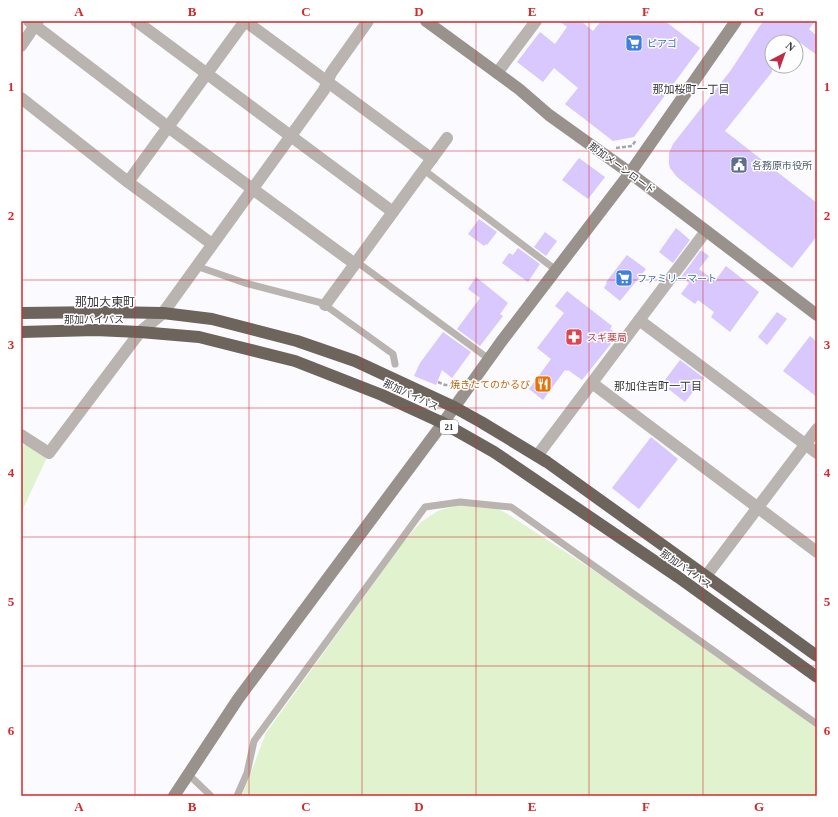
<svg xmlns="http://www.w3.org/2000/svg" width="838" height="817" viewBox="0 0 838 817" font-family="'Times New Roman','Noto Sans JP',serif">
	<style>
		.green { fill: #e0f2ce }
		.building { fill: #d8c8fe }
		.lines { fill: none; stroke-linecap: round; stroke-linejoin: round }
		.path { stroke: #a7a5aa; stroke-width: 2.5; stroke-dasharray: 4 2; stroke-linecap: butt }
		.lane { stroke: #b9b4b0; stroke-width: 7 }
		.street { stroke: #b9b4b0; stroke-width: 12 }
		.secondary { stroke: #98918c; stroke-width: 12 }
		.highway { stroke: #6d645c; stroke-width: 12 }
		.grid { fill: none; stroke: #d62828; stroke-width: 1; stroke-opacity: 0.55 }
		.labels { text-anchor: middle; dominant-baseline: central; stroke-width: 3; stroke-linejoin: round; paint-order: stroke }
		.shield { fill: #fff; stroke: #747276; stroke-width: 1 }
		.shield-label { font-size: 9px; font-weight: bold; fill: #38363b }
		.shop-label { font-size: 10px; fill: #366cbe; stroke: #fff; text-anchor: start }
		.service-label { font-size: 10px; fill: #4e5e75; stroke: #fff; text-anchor: start }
		.street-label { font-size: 10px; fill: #38363b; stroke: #fff }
		.health-label { font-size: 10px; fill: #be3a42; stroke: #fff; text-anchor: start }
		.food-label { font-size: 10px; fill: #c56008; stroke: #fff; text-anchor: end }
		.neighbourhood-label { font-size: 11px; fill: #38363b; stroke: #fff }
		.quarter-label { font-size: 12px; fill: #38363b; stroke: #fff }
		.neatline { fill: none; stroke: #d62828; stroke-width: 1.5 }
		.grid-label { font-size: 13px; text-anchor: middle; font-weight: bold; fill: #d62828 }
	</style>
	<rect width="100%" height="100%" fill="#fbfaff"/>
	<g class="green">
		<path d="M28,440l21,13 -28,60v-63z"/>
		<path d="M472,501h9l25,12 174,114 30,25 107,76v68h-575l24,-63 138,-192 17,-19 17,-11z"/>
	</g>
	<g class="building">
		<path d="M559,21h22l12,10 8,-10h64l35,27 -66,89 -21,4 -48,-37 13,-16 -24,-20 -11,14 -26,-20 23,-30 15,12 12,-17z"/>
		<path d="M763,21h52l-6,8 8,7v19l-18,-13h-27v30l-47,59 92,72v33l-25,32 -115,-91 -7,-9 -1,-4v-11l4,-9 58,-74z"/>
		<path d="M579,158l26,19 -17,22 -26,-19z"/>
		<path d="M479,219l18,13 -10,13 -1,-1 -2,2 -16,-12z"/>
		<path d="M676,228l14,12 -17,23 -14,-11z"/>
		<path d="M545,232l12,9 -11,15 -12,-9z"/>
		<path d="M518,248l22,16 -12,18 -26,-19 7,-10 4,2z"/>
		<path d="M701,250l8,6 -10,13 16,12 11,-15 33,26 -29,40 -19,-15 3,-5 -16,-12 -3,4 -14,-10 8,-11 -8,-6z"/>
		<path d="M627,255l19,14 -26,32 -16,-13 3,-5 -1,-1z"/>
		<path d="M476,277l32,26 -8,11 3,2 -23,30 -23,-17 23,-31 -12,-9z"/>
		<path d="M567,291l45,35 -2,3 8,6 -36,45 -14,-10 -1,1 -2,-1 -22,30 -14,-11 22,-30 -14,-11 27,-35 -9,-7z"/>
		<path d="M777,312l10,7 -20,26 -9,-8z"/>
		<path d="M443,332l28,20 -19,26 -10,-8 -6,15 -22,-9 6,-13z"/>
		<path d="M810,336l7,6v55l-34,-26z"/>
		<path d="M680,360l24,18 -19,24 -23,-18z"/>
		<path d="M651,437l27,22 -39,50 -27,-21z"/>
	</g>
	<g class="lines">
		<g class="path">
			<path d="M616,148l16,-2 4,-6"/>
			<path d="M438,382l7,3h10l1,-1"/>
		</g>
		<g class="lane">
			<path d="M424,170l132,100"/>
			<path d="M357,262l132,97"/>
			<path d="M196,266l49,17 77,20 71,51 2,10"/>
			<path d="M188,774l23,22"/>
			<path d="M237,796l10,-23 7,-32 171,-234 35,-5 51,5 306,217"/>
		</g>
		<g class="street">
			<path d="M29,21l139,106 187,137"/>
			<path d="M136,21l257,191"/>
			<path d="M245,21l187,138"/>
			<path d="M21,46l17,-25"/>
			<path d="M497,73l39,-52"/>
			<path d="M21,98l107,84 84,62"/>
			<path d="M128,182l117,-161"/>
			<path d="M325,305l122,-167"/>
			<path d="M639,320l178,133"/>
			<path d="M592,383l225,169"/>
			<path d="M21,435l28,18 91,-121 23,-19 161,-223 7,-17 37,-52"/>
			<path d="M537,456l169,-225"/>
			<path d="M706,576l111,-147"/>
		</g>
		<g class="secondary">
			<path d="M426,21l93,68 30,26 81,58 187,142"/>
			<path d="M174,796l64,-97 205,-276 58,-81 129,-169 106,-152"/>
		</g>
		<g class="highway">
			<path d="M21,313l84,-1 58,1 49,6 85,22 58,20 99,46 27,15 66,40 270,194"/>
			<path d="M21,332l74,-2 45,2 59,5 96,24 87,34 61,28 51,29 184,125 139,100"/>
		</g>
	</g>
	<path class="grid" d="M135,21v775M249,21v775M362,21v775M476,21v775M589,21v775M703,21v775M21,151h796M21,280h796M21,408h796M21,537h796M21,666h796"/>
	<defs>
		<g id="supermarket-square" transform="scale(0.9)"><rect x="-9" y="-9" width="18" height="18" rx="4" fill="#3f7fe0" stroke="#fff"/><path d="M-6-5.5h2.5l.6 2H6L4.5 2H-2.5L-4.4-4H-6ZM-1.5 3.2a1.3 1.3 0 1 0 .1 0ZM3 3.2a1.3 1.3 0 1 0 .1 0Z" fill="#fff"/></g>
		<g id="civic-square" transform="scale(0.9)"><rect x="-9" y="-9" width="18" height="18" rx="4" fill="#5c6f8a" stroke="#fff"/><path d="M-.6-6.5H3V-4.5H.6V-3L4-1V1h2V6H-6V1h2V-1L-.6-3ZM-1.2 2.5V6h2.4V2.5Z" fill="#fff"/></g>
		<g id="pharmacy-square" transform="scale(0.9)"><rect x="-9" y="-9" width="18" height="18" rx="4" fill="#e0444e" stroke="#fff"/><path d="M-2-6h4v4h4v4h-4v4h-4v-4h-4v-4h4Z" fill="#fff"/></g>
		<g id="restaurant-square" transform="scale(0.9)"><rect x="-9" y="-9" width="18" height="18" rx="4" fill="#e8710a" stroke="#fff"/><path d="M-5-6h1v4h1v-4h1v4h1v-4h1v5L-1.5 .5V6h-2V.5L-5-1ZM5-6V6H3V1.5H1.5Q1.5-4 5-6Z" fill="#fff"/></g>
	</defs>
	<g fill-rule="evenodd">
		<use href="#supermarket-square" x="634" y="43"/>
		<use href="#civic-square" x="739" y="165"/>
		<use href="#supermarket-square" x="624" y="278"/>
		<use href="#pharmacy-square" x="574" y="337"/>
		<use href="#restaurant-square" x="543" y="384"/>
	</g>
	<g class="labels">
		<rect class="shield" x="440" y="420" width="18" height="14" rx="3"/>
		<g class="shield-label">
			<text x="449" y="427">21</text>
		</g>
		<g class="shop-label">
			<text x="647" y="43">ピアゴ</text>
			<text x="637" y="278">ファミリーマート</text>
		</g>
		<g class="service-label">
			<text x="752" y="165">各務原市役所</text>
		</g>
		<g class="street-label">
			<text transform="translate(622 168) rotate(36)">那加メーンロード</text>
			<text x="94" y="319">那加バイパス</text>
			<text transform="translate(411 395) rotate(25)">那加バイパス</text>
			<text transform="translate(686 569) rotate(35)">那加バイパス</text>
		</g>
		<g class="health-label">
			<text x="587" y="337">スギ薬局</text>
		</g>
		<g class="food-label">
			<text x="530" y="384">焼きたてのかるび</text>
		</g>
		<g class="neighbourhood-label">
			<text x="691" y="89">那加桜町一丁目</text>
			<text x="658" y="386">那加住吉町一丁目</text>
		</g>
		<g class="quarter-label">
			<text x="105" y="302">那加大東町</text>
		</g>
	</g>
	<rect width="838" height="817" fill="none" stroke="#ffffff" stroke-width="44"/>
	<g transform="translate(784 54) rotate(41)"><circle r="19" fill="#ffffff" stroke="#afafb1"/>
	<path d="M0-3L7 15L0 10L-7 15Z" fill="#be2d44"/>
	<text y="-6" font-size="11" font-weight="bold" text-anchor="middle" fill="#38363b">N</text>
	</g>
	<rect x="22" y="22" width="794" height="773" class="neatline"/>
	<g class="grid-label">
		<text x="79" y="16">A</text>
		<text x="192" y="16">B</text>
		<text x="306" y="16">C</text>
		<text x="419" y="16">D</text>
		<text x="532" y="16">E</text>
		<text x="646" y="16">F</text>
		<text x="759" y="16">G</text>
		<text x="11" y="91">1</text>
		<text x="827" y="91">1</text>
		<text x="11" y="220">2</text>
		<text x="827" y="220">2</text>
		<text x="11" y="349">3</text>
		<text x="827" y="349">3</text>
		<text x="11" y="477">4</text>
		<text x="827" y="477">4</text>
		<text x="11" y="606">5</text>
		<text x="827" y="606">5</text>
		<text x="11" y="735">6</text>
		<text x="827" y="735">6</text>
		<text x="79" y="811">A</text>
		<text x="192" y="811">B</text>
		<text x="306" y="811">C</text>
		<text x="419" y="811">D</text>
		<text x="532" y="811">E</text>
		<text x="646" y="811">F</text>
		<text x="759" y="811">G</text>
	</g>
</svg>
